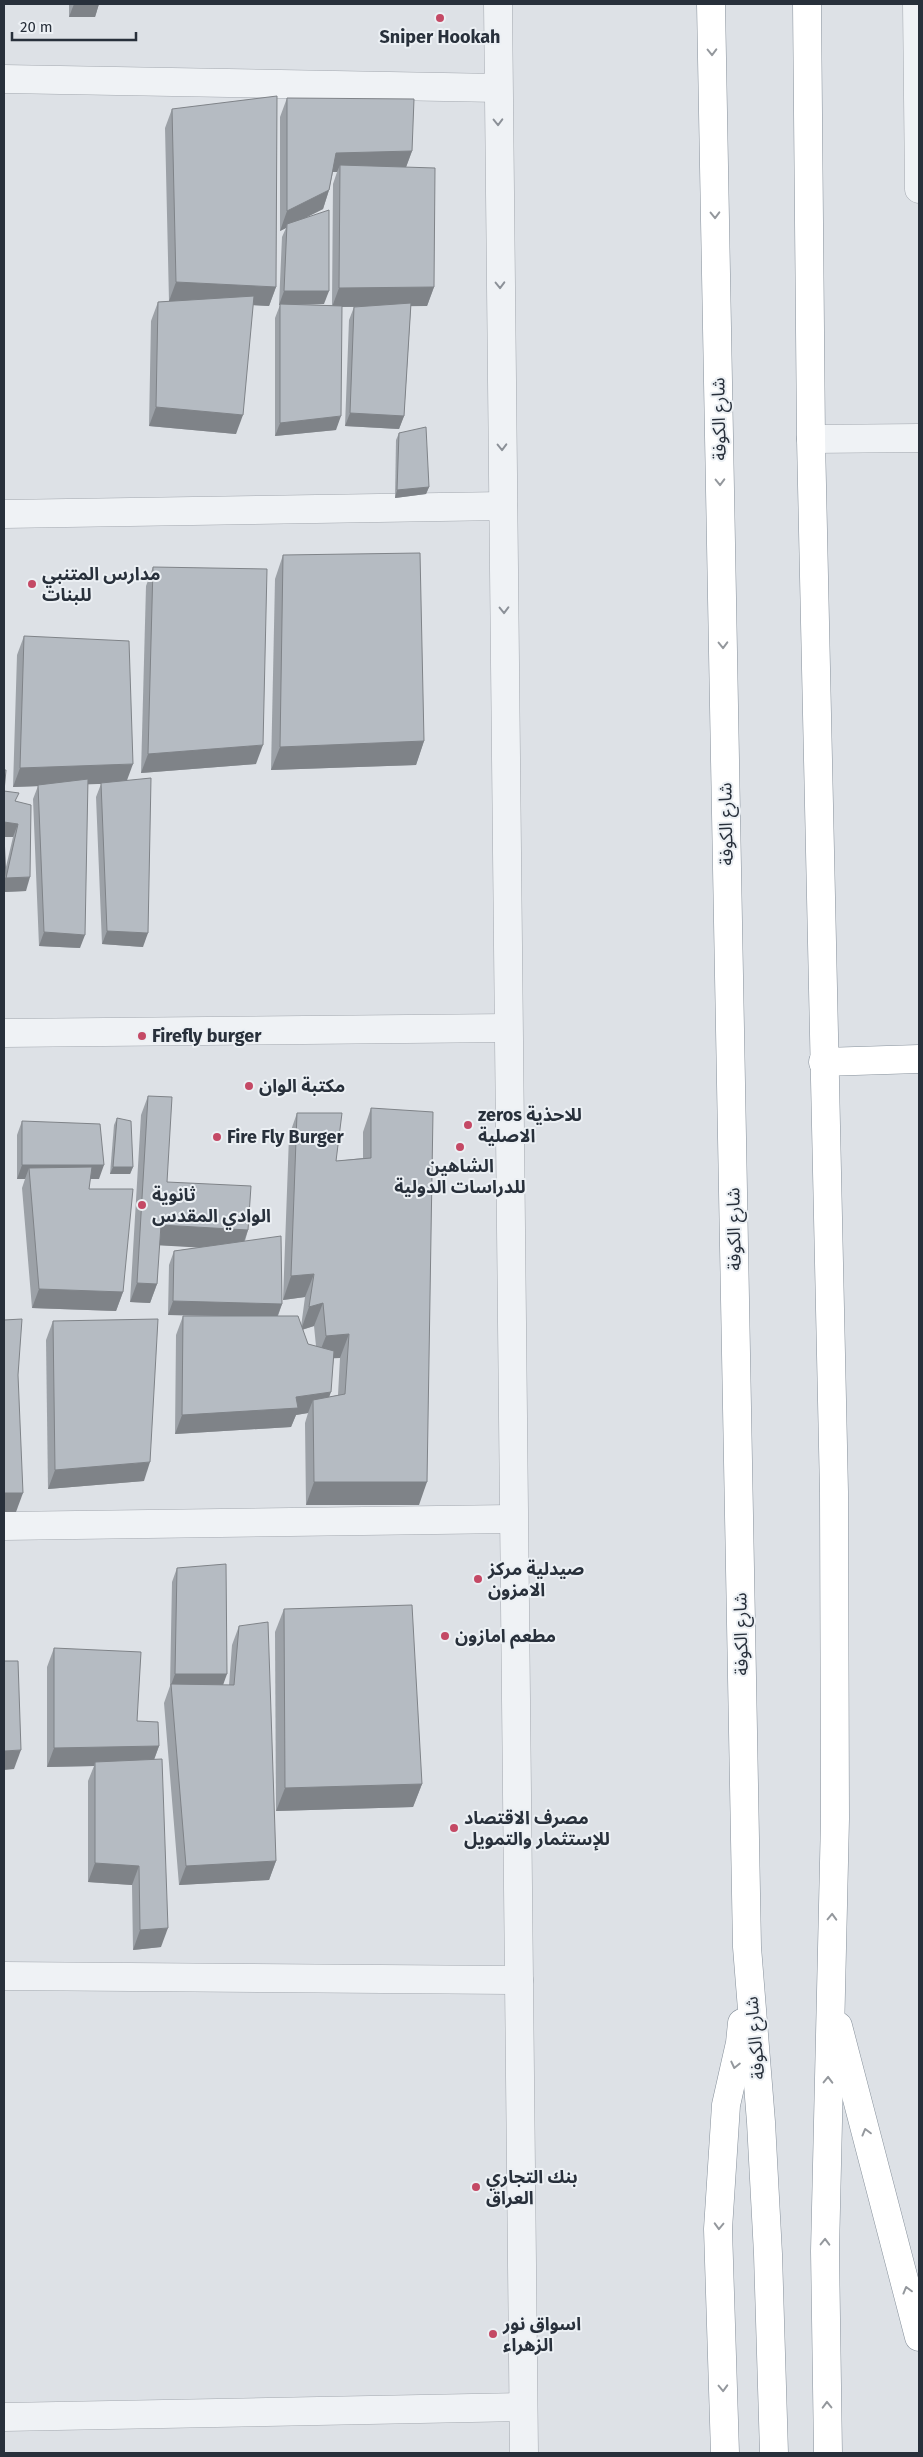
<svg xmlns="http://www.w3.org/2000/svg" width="923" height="2457" viewBox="0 0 923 2457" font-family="'Fira Sans','Noto Sans Arabic',sans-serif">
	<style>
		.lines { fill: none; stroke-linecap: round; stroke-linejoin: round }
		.minor-casing { stroke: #a3a8af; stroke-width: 29 }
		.tertiary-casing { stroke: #a3a8af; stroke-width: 29 }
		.trunk-casing { stroke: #86909b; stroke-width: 29 }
		.minor { stroke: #eff2f5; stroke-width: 28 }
		.tertiary { stroke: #eff2f5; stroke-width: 28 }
		.trunk { stroke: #fff; stroke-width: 28 }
		.wall { fill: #9ca1a7; fill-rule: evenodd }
		.shaded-wall { fill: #7f8388 }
		.building { fill: #b5bbc2; stroke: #7f8388 }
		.oneway { stroke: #94989d }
		.oneway2 { stroke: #8c9198 }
		.poi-dot { fill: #c44965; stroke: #ecf0f4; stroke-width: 2 }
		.labels { text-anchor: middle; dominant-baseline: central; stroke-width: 4; stroke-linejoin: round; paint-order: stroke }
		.poi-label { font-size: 18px; font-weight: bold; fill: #28303b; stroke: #ecf0f4; text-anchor: start }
		.street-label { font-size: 18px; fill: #28303b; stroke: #ecf0f4 }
	</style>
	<rect width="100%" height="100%" fill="#dde1e6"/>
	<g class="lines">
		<g class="minor-casing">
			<g id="minor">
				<path d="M4,79l494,9"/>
				<path d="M811,439l108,-1"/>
				<path d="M4,514l499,-8"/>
				<path d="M4,1526l509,-7"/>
				<path d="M4,1976l515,4"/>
				<path d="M4,2417l519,-10"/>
			</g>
		</g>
		<g class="tertiary-casing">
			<g id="tertiary">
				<path d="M498,4l26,2449"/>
				<path d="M917,4l2,185"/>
				<path d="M4,1033l504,-5"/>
			</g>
		</g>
		<g class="trunk-casing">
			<g id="trunk">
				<path d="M711,4l36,1943 14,175 7,132 6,199"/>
				<path d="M807,4l4,435 23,1053 1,327 -10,432 3,202"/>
				<path d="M823,1062l96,-3"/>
				<path d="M838,2026l81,311"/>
				<path d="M725,2453l-7,-224 8,-124 14,-62 2,-20"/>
			</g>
		</g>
		<use href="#minor" class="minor"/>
		<use href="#tertiary" class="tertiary"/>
		<use href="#trunk" class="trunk"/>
	</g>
	<g class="wall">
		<path d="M69,4h30l-4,13h-26z"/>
		<path d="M287,98l125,53 -6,16 28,120 -7,19h-16l-7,110 -5,13 -54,-3 4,-106 5,-13h2h-14l-6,123 -61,6v-118l5,-13h-1l3,-68 4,-9 -6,3v-114zM333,172h4l-4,12 -1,121h-36l28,-1 -17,-87 16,-8 6,-19z"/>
		<path d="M172,109l104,178 -7,19 -16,-1 -17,129 -87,-8 2,-105 7,-19 11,-1 -4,-173z"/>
		<path d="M399,433l30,54 -3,7 -31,4 1,-58z"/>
		<path d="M283,555l141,186 -8,24 -145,5 4,-191z"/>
		<path d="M153,567l103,197 -115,9 5,-187z"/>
		<path d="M24,636l103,144 16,167 -41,-3 -6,-147 5,-13h-13l-8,164 -41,-2 -6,-147 5,-13 -25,1 4,-132z"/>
		<path d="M4,770v21l12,10 10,90 -22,1zM4,837h9l-8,34z"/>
		<path d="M148,1096l19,86 81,48 -3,11 37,63 -4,12 23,11 4,-30 -22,3 6,-164 8,-23 39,48 27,-3v-26l8,-24 48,397h-113l-1,-82 3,-10 -12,2 -5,12 -116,7 1,-99 7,-19h42l-57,-1 1,-50 5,-14 27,-4 -42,-2 -2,39 -7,19 -20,-1 11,-187zM314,1326l2,20 -8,-2 -6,-14zM334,1358h6l-2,37 -9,2z"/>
		<path d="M117,1118l16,49 -3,7h-20l4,-49z"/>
		<path d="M22,1121l77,58h-9l-1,10 34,103 -7,19 -84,-3 -10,-120 3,-9h-8v-44z"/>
		<path d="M53,1321l91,160 -96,8 -2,-149z"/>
		<path d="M177,1568l46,117h6l3,-40 7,-19 37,235 -7,19 -90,5 -15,-182 6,-17 2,-104z"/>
		<path d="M284,1609l138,175 -9,23 -137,4 -1,-179z"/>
		<path d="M54,1648l83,73 22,25 -5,14 7,187 -28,3 -1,-65 -44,-3v-101l6,-15 -47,1v-100z"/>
	</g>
	<g class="shaded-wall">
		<path d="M74,4h25l-4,13h-26z"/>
		<path d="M412,151l-7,19 -65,-5 -3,7h-8l7,-19z"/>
		<path d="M329,190l-6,19 -36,18v-3l-1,4 -6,3 7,-20z"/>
		<path d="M176,282l100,5 -7,19 -100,-5z"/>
		<path d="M434,287l-7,19 -95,1 7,-19z"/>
		<path d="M284,291h45l-5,13 -45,1z"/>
		<path d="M156,407l87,8 -7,19 -87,-8z"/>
		<path d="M350,413l54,3 -5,13 -54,-3z"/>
		<path d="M341,416l-5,14 -61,6 5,-13z"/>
		<path d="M429,487l-3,7 -31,4 2,-8z"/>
		<path d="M424,741l-8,24 -145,5 9,-23z"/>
		<path d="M263,745l-7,19 -115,9 7,-19z"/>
		<path d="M133,764l-7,19 -113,4 7,-19z"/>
		<path d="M4,822l14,2 -5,13h-9z"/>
		<path d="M30,877l-4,14 -22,1v-14z"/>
		<path d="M107,931l41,2 -5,14 -41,-3z"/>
		<path d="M44,932l41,3 -5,13 -41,-2z"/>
		<path d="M22,1165h82l-5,14h-69l-1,-11 -4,11h-8z"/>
		<path d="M113,1167h20l-3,7h-20z"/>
		<path d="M161,1225l87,5 -7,20 -87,-5z"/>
		<path d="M314,1274l-9,23 -22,3 8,-24z"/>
		<path d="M137,1283l20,1 -7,19 -20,-1z"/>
		<path d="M39,1289l84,3 -7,19 -84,-3z"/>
		<path d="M173,1301l109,3 -5,13 -109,-2z"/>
		<path d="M323,1303l-9,23 -13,4 8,-23z"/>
		<path d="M349,1334l-9,24 -23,1 9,-23z"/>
		<path d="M331,1392l-7,19 -11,-11 -5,13 -12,2 -5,12 -116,7 7,-19 114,-18z"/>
		<path d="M150,1462l-6,19 -96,8 7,-19z"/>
		<path d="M314,1482h113l-8,23h-113z"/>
		<path d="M4,1493h19l-7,19h-12z"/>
		<path d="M175,1674h52l-5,14 -51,-3z"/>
		<path d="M159,1746l-7,19 -57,-3 -1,4 -47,1 7,-19z"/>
		<path d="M21,1750l-7,19 -10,1v-19z"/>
		<path d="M422,1784l-9,23 -137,4 9,-23z"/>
		<path d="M276,1861l-7,19 -90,5 7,-19z"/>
		<path d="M95,1863l44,3 -7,19 -44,-3z"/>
		<path d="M168,1928l-7,19 -28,3 7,-20z"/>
	</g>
	<g class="building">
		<path d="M277,96l-1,191 -100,-5 -4,-173z"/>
		<path d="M287,98l127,1 -2,52 -76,2 -7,37 -42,21z"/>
		<path d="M340,165l95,3 -1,119 -95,1z"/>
		<path d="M329,210v81h-45l3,-67z"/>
		<path d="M254,296l-11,119 -87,-8 2,-105z"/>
		<path d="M411,303l-7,113 -54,-3 4,-106z"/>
		<path d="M280,304l62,2 -1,110 -61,7z"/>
		<path d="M426,427l3,60 -32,3 2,-57z"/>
		<path d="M420,553l4,188 -144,6 3,-192z"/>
		<path d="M153,567l114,2 -4,176 -115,9z"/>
		<path d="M24,636l105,5 4,123 -113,4z"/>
		<path d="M4,770h2l-2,21 15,2 -4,8 16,4 -1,72 -24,1 12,-54 -14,-2z"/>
		<path d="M151,778l-3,155 -41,-2 -6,-148z"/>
		<path d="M88,779l-3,156 -41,-3 -6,-147z"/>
		<path d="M4,836l2,42h-2z"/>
		<path d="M148,1096l24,1 -5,85 84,4 -3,44 -87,-5 -4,59 -20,-1z"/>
		<path d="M371,1108l62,4 -6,370h-113l-1,-82 32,-6 4,-60 -23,2 -3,-33 -14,4 5,-33 -23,2 6,-163h45l-6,48 35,-3z"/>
		<path d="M117,1118l14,3 2,46h-20z"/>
		<path d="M22,1121l78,3 4,41h-82z"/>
		<path d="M92,1167l-3,22h44l-10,103 -84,-3 -10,-121z"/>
		<path d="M281,1236l1,68 -109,-3 1,-50z"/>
		<path d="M183,1316h115l10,28 26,7 -3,41 -35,5 2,11 -116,7z"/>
		<path d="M22,1319l-4,56 5,118h-19v-173z"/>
		<path d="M158,1319l-8,143 -95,8 -2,-149z"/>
		<path d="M226,1564l1,110h-52l2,-106z"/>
		<path d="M412,1605l10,179 -137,4 -1,-179z"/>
		<path d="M268,1622l8,239 -90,5 -15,-182 63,1 5,-59z"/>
		<path d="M54,1648l87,4 -4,69 21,1 1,24 -105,2z"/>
		<path d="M4,1661h14l3,89 -17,1z"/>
		<path d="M162,1759l6,169 -28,2 -1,-64 -44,-3v-101z"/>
	</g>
	<defs><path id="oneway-chevron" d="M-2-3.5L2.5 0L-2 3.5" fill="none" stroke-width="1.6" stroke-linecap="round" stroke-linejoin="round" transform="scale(1.25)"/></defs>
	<g class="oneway">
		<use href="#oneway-chevron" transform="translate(712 52) rotate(89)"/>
		<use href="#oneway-chevron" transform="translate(715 215) rotate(89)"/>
		<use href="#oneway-chevron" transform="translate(720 482) rotate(89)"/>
		<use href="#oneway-chevron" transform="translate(723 645) rotate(89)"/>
		<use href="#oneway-chevron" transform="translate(832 1917) rotate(-88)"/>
		<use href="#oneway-chevron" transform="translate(735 2065) rotate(103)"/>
		<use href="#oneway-chevron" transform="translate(828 2080) rotate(-89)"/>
		<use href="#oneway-chevron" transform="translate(866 2132) rotate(-105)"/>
		<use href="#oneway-chevron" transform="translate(719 2226) rotate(92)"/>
		<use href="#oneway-chevron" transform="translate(825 2242) rotate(-89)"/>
		<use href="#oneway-chevron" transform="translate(907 2290) rotate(-105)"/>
		<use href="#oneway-chevron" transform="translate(723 2388) rotate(88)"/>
		<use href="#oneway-chevron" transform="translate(827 2405) rotate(-91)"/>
	</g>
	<g class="oneway2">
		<use href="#oneway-chevron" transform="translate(498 122) rotate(89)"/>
		<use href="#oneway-chevron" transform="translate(500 285) rotate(89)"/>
		<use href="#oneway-chevron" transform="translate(502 447) rotate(89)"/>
		<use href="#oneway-chevron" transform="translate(504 610) rotate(89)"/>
	</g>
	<g class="poi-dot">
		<circle cx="440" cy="18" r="5"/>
		<circle cx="32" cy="584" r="5"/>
		<circle cx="142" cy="1036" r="5"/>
		<circle cx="249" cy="1086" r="5"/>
		<circle cx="468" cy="1125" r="5"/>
		<circle cx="217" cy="1137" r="5"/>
		<circle cx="460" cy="1147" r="5"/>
		<circle cx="142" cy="1205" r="5"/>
		<circle cx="478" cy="1579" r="5"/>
		<circle cx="445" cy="1636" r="5"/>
		<circle cx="454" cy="1828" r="5"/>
		<circle cx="476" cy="2187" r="5"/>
		<circle cx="493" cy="2334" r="5"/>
	</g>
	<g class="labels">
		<g class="poi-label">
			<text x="440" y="37" text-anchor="middle">Sniper Hookah</text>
			<text x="42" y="574">مدارس المتنبي<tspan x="42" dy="21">للبنات</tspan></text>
			<text x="152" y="1036">Firefly burger</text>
			<text x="259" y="1086">مكتبة الوان</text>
			<text x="478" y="1115">zeros للاحذية<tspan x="478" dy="21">الاصلية</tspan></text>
			<text x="227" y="1137">Fire Fly Burger</text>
			<text x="460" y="1166" text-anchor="middle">الشاهين<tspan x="460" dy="21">للدراسات الدولية</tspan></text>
			<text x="152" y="1195">ثانوية<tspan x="152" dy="21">الوادي المقدس</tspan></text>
			<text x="488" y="1569">صيدلية مركز<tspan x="488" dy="21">الامزون</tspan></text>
			<text x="455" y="1636">مطعم امازون</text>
			<text x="464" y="1818">مصرف الاقتصاد<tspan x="464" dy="21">للإستثمار والتمويل</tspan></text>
			<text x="486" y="2177">بنك التجاري<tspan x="486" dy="21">العراق</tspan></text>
			<text x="503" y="2324">اسواق نور<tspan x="503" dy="21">الزهراء</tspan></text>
		</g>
		<g class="street-label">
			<text transform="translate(719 419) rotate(-91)">شارع الكوفة</text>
			<text transform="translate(726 824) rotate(-91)">شارع الكوفة</text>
			<text transform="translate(734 1229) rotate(-91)">شارع الكوفة</text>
			<text transform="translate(741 1634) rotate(-91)">شارع الكوفة</text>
			<text transform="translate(755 2038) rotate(-95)">شارع الكوفة</text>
		</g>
	</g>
	<rect width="923" height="2457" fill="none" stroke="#28303b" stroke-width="10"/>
	<path d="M12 32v8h124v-8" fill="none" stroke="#28303b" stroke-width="2.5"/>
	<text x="20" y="32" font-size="15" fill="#28303b" stroke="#ecf0f4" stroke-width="4" paint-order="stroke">20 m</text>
</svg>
